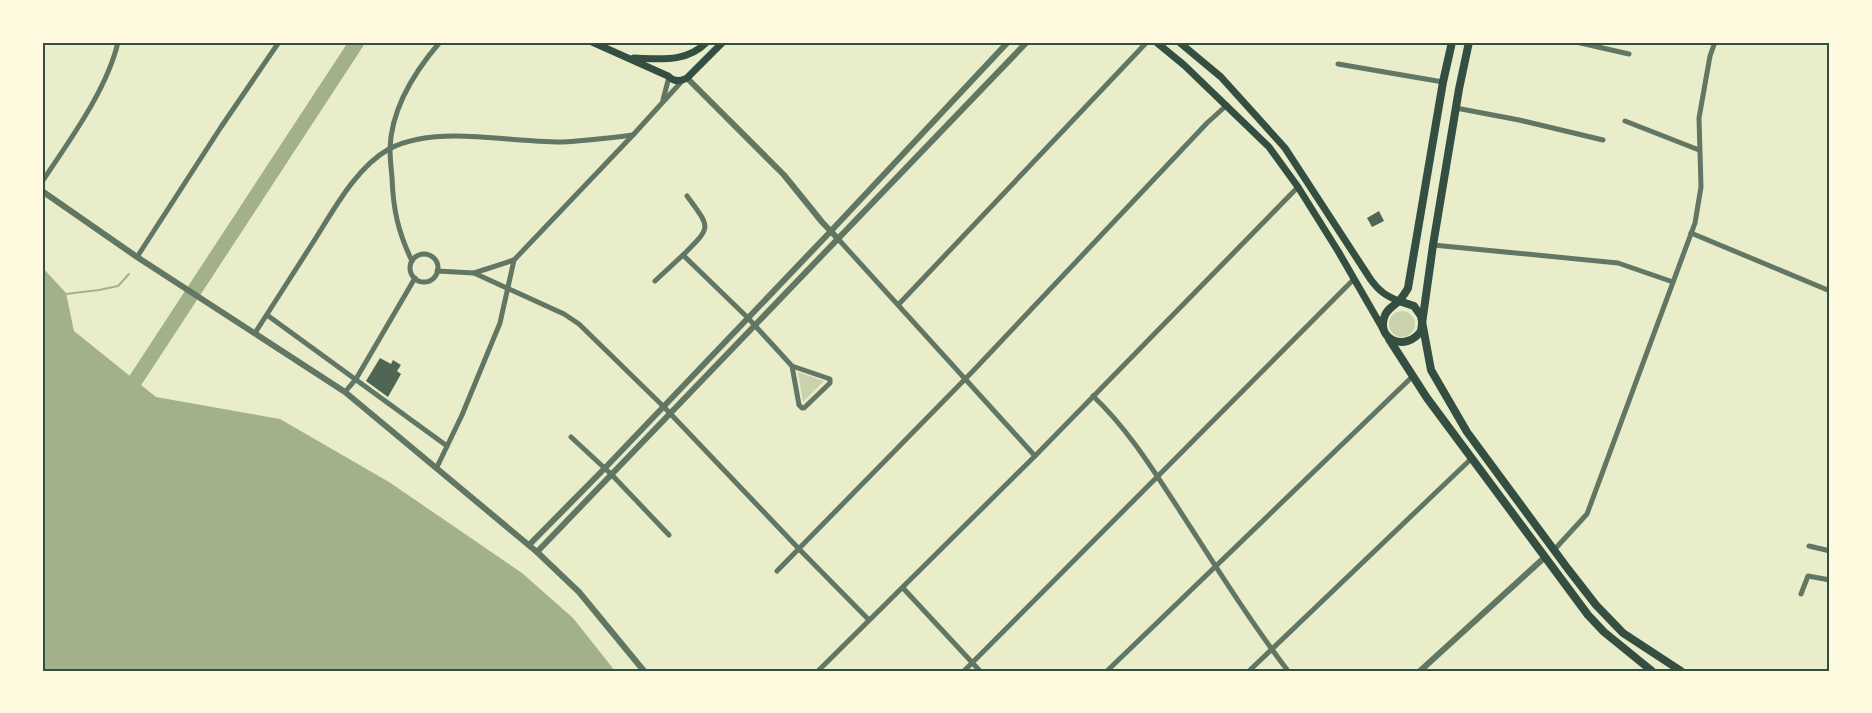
<svg xmlns="http://www.w3.org/2000/svg" width="1872" height="713" viewBox="0 0 1872 713" font-family="'Titillium Web',sans-serif">
	<style>
		.green { fill: #cad2ad }
		.water { fill: #a3b18a }
		.lines { fill: none; stroke-linecap: round; stroke-linejoin: round }
		.stream { stroke: #a3b18a; stroke-width: 2 }
		.river { stroke: #a3b18a; stroke-width: 15 }
		.building { fill: #4f6655 }
		.minor { stroke: #617663; stroke-width: 5 }
		.tertiary { stroke: #617663; stroke-width: 6 }
		.secondary { stroke: #344e41; stroke-width: 7 }
		.primary { stroke: #344e41; stroke-width: 8 }
		.neatline { fill: none; stroke: #344e41; stroke-width: 2 }
	</style>
	<rect width="100%" height="100%" fill="#e9edc9"/>
	<g class="green">
		<circle cx="1402" cy="324" r="13"/>
		<path d="M798,372l26,9 -21,21z"/>
	</g>
	<path class="water" d="M42,267l24,26 8,38 82,66 124,22 109,63 133,91 51,45 42,53h-573z"/>
	<g class="lines">
		<path class="stream" d="M66,294l33,-4 19,-4 11,-12"/>
		<path class="river" d="M135,381l222,-339"/>
	</g>
	<g class="building">
		<path d="M1379,211l5,10 -12,6 -5,-9z"/>
		<path d="M380,358l11,6 2,-4 8,5 -4,6 4,3 -13,23 -22,-16z"/>
	</g>
	<g class="lines">
		<g class="minor">
			<path d="M1576,42l53,12"/>
			<path d="M1338,64l105,18"/>
			<path d="M663,100l6,-23"/>
			<path d="M1456,108l63,12 84,20"/>
			<path d="M1625,121l74,29"/>
			<path d="M42,182c27,-41 65,-92 76,-140"/>
			<path d="M687,196c24,33 25,30 -4,59l65,63 44,48 38,13v4l-26,25h-2l-3,-3 -7,-39"/>
			<path d="M1691,233l139,58"/>
			<path d="M839,240l196,216"/>
			<path d="M1433,245l185,18 55,19"/>
			<circle cx="424" cy="268" r="14"/>
			<path d="M137,257l84,-130 58,-85"/>
			<path d="M412,261c-14,-29 -19,-52 -20,-84 -1,-9 -2,-19 -2,-28 1,-40 25,-78 50,-107"/>
			<path d="M437,271l37,2 90,41 15,10 85,83 136,143 69,70"/>
			<path d="M474,273l40,-13"/>
			<path d="M655,281l28,-26"/>
			<path d="M899,304l248,-262"/>
			<path d="M267,315l180,131"/>
			<path d="M255,333c19,-30 38,-59 57,-89 20,-31 43,-76 77,-95 19,-10 45,-13 66,-13 35,0 71,6 106,6 24,-1 48,-4 72,-7"/>
			<path d="M345,392l11,-13 59,-101"/>
			<path d="M1093,396c36,34 62,77 89,118 34,53 68,107 106,157"/>
			<path d="M571,437l41,38 57,60"/>
			<path d="M437,467l25,-52 38,-92 14,-63 119,-125 50,-55"/>
			<path d="M1809,546l21,5"/>
			<path d="M1554,550l33,-36 108,-291 6,-36 -2,-69 11,-62 5,-14"/>
			<path d="M777,571l196,-200 234,-248 20,-18"/>
			<path d="M903,588l77,83"/>
			<path d="M1801,594l7,-18 22,4"/>
			<path d="M818,671l217,-215 263,-269"/>
			<path d="M964,671l390,-392"/>
			<path d="M1107,671l306,-295"/>
			<path d="M1249,671l223,-213"/>
		</g>
		<g class="tertiary">
			<path d="M687,78l97,97 38,47 17,18"/>
			<path d="M42,191l95,66 208,135 192,160 42,40 65,79"/>
			<path d="M529,545l76,-77 226,-237 177,-189"/>
			<path d="M537,552l490,-510"/>
			<path d="M1420,671l125,-114"/>
		</g>
		<g class="secondary">
			<path d="M592,42l76,34c6,6 12,6 19,2l36,-36"/>
			<path d="M1156,42l28,23 85,82 29,40 40,64 45,78"/>
			<path d="M1179,42l42,35 64,71 86,132c8,11 15,16 28,21"/>
			<path d="M634,58c27,1 52,5 73,-16"/>
		</g>
		<g class="primary">
			<path d="M1452,42l-9,40 -35,206c-2,4 -5,8 -8,12 -6,6 -14,9 -16,18 -7,22 22,34 37,13l12,-86 26,-156 10,-47"/>
			<path d="M1399,301l15,5 7,10 10,54 36,62 101,137 28,36 27,28 58,38"/>
			<path d="M1389,339l38,59 161,217 16,17 48,39"/>
		</g>
	</g>
	<rect width="1872" height="713" fill="none" stroke="#fefae0" stroke-width="87"/>
	<rect x="44" y="44" width="1784" height="626" class="neatline"/>
</svg>
